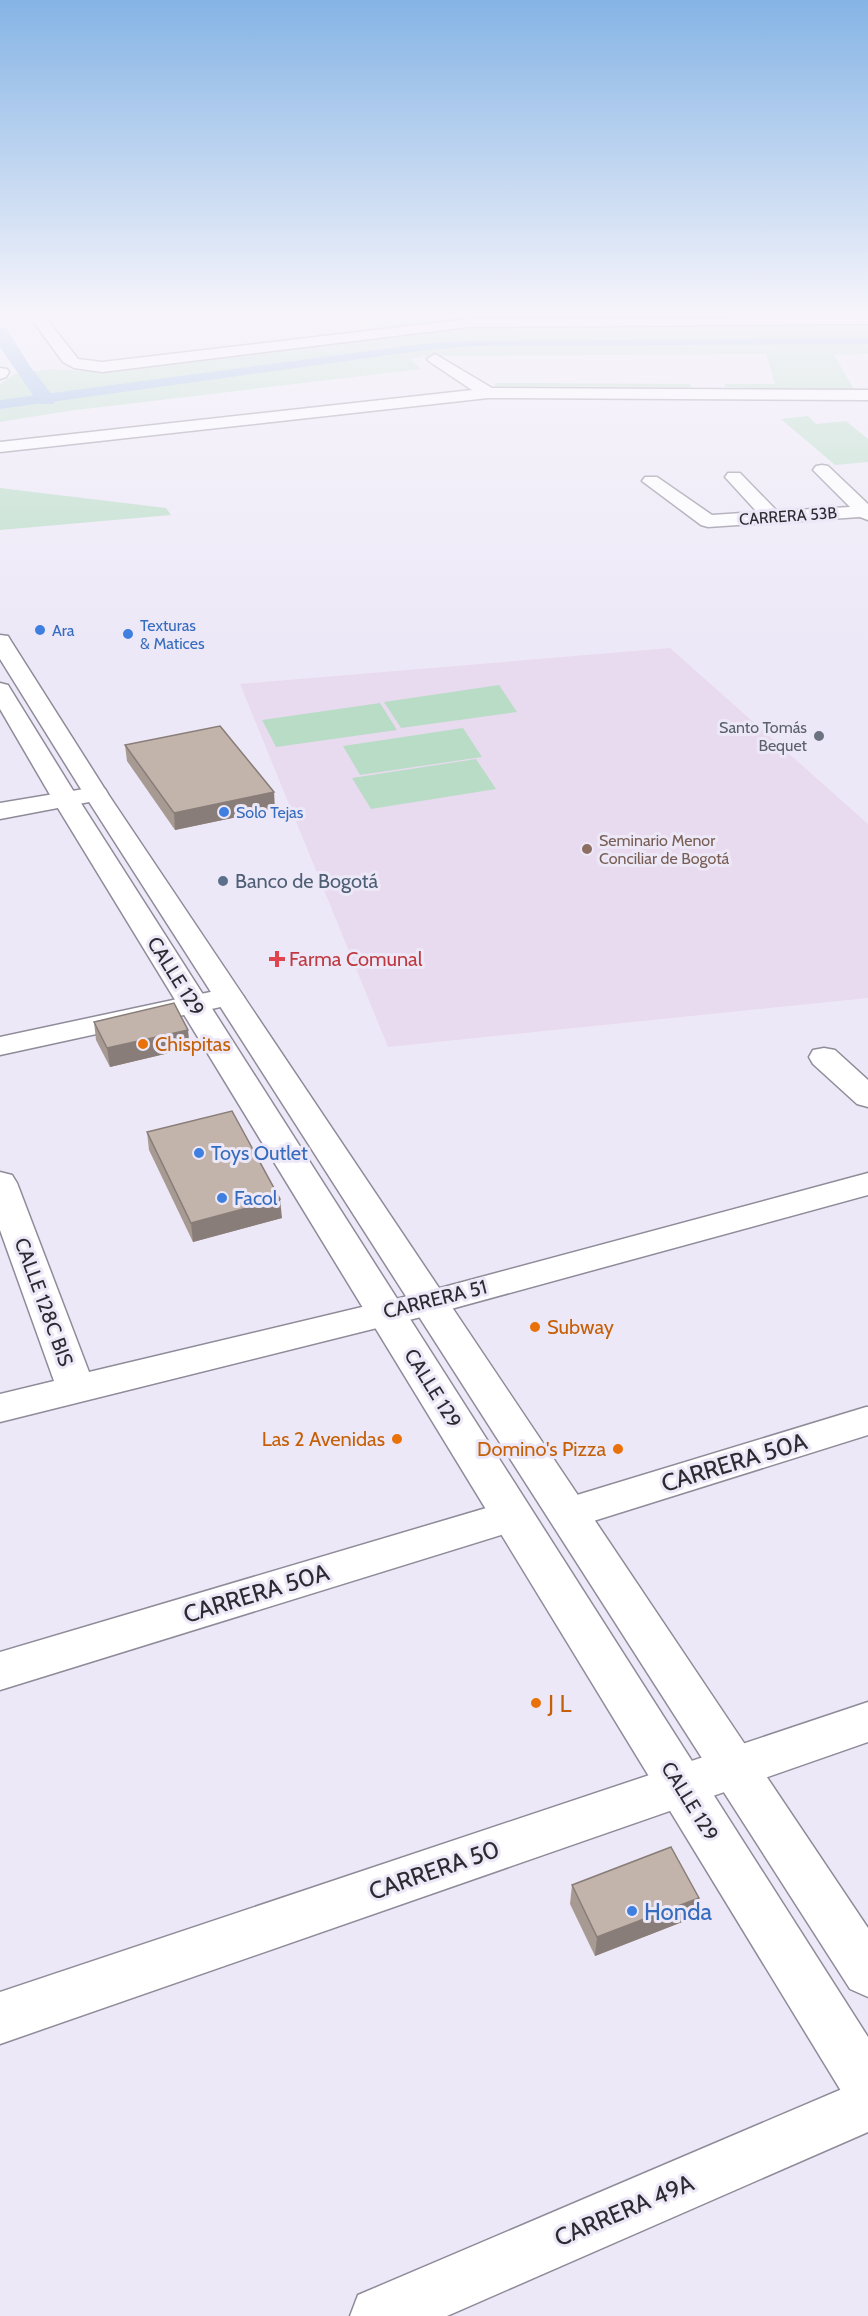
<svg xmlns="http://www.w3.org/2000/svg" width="868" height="2316" viewBox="0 0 868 2316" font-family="Cabin,sans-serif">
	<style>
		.education { fill: #e9dbef }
		.green { fill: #b8dcc6 }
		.water { fill: #90b5e1 }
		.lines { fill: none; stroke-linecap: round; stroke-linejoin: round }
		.canal { fill: #90b5e1; fill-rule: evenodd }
		.street-casing { stroke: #8f8b99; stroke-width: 3 }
		.secondary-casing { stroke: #8f8b99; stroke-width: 3 }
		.street { fill: #fff; fill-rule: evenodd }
		.secondary { fill: #fff; fill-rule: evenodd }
		.wall { fill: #a79a93 }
		.shaded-wall { fill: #887d78 }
		.building { fill: #c2b3ab; stroke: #887d78; stroke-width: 1.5 }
		.shop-dot { fill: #3f7fe0; stroke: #ede8f7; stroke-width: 2 }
		.worship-dot { fill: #6b7280; stroke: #ede8f7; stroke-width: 2 }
		.education-dot { fill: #8d6e63; stroke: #ede8f7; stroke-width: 2 }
		.service-dot { fill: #5c6f8a; stroke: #ede8f7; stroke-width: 2 }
		.health-dot { fill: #e0444e; stroke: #ede8f7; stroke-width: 2 }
		.food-dot { fill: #e8710a; stroke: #ede8f7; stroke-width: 2 }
		.labels { text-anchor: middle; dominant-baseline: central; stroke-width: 6; stroke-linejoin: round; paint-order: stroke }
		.far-street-label { font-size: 16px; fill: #2d2b31; stroke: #ede8f7 }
		.far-shop-label { font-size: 16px; fill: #366cbe; stroke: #ede8f7; text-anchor: start }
		.far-worship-label { font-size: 16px; fill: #5b616d; stroke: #ede8f7; text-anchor: end }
		.far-education-label { font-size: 16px; fill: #785e54; stroke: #ede8f7; text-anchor: start }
		.service-label { font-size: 20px; fill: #4e5e75; stroke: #ede8f7; text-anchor: start }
		.health-label { font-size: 20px; fill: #be3a42; stroke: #ede8f7; text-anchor: start }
		.street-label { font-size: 20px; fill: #2d2b31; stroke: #ede8f7 }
		.food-label { font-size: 20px; fill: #c56008; stroke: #ede8f7; text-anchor: start }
		.shop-label { font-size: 20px; fill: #366cbe; stroke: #ede8f7; text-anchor: start }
		.near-street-label { font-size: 24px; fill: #2d2b31; stroke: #ede8f7 }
		.near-food-label { font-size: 24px; fill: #c56008; stroke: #ede8f7; text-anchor: start }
		.near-shop-label { font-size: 24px; fill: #366cbe; stroke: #ede8f7; text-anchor: start }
	</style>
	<rect width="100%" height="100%" fill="#ede8f7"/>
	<path class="education" d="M670,648l198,176v174l-480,49 -148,-363z"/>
	<g class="green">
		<path d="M352,317h186v1h-58l-115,11z"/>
		<path d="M868,325v29l-34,1 21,36 -130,-4 -1,-3h51l-9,-30 -342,2 -13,3 10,10 -353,42 -68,11v-38l14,-10 39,-5 44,3 280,-37 113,-7z"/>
		<path d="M495,383l195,1 1,3 -196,-1z"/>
		<path d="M808,416l8,8 30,-3 22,18v23l-33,3 -54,-46z"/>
		<path d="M0,488l166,20 5,7 -171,15z"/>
		<path d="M499,685l18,27 -116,16 -17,-26z"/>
		<path d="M380,703l17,27 -121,17 -14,-27z"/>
		<path d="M463,728l19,29 -122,18 -17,-29z"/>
		<path d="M476,759l20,30 -125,20 -19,-31z"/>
	</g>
	<path class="water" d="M868,338v6l-397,2 -60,6 -411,57v-9l422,-56 40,-3z"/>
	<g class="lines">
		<path class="canal" d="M0,327l6,1 24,38 26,34 -3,4h-14l-39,-57z"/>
		<g class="street-casing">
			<g id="street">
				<path d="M30,317h15l33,42 24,3 366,-43 400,-2v7l-400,3 -366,45 -28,-4 -11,-6z"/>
				<path d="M435,354l57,34 376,2v10l-380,-2 -488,54v-10l472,-52 -42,-28 -3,-3z"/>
				<path d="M0,368l7,1 2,3 -3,5 -6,2z"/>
				<path d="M822,465l6,1 40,38v16l-8,-3 -152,10 -7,-2 -59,-44 3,-4h12l55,38 45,-3 -32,-35 3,-4h12l37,38 73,-4 -37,-37 3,-4z"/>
				<path d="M96,787l9,2 3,5 -3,5 -105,20v-16z"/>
				<path d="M229,988l10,3 5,6 -5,6 -239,52v-18z"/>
				<path d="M824,1048l11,2 33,30v27l-11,-3 -44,-40 -4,-7 4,-7z"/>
				<path d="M0,1172l12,3 5,8 72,189 340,-81 439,-118v22l-439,120 -429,107v-28l54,-13 -54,-151z"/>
				<path d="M866,1407h2v28l-300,94 -14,-5 -6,-11 6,-11z"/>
				<path d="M513,1500l14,5 6,11 -6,11 -527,163v-38z"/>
				<path d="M868,1702v40l-868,302v-52z"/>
				<path d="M868,2078v54l-421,184h-97l8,-21z"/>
			</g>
		</g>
		<g class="secondary-casing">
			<g id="secondary">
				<path d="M0,635l8,1 3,5 97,153 760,1134v69l-18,-8 -766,-1195 -84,-135z"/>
				<path d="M0,683l8,2 3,5 68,110 789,1237v75l-19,-8 -796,-1304 -53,-91z"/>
			</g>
		</g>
		<use href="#street" class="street"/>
		<use href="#secondary" class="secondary"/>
	</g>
	<g class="wall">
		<path d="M125,745l150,64 -100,21 -48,-69z"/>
		<path d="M94,1022l96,26 -80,19 -14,-27z"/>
		<path d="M147,1132l135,86 -89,24 -44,-92z"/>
		<path d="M572,1885l127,13 -4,19 -100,39 -25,-52z"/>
	</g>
	<g class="shaded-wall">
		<path d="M274,792l1,17 -100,21 -1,-17z"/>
		<path d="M188,1030l2,18 -80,19 -3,-19z"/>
		<path d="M280,1199l2,19 -89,24 -2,-19z"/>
		<path d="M699,1898l-4,19 -100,39 2,-19z"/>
	</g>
	<g class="building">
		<path d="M220,726l54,66 -100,21 -49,-68z"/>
		<path d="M174,1003l14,27 -81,18 -13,-26z"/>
		<path d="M232,1111l48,88 -89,24 -44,-91z"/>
		<path d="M671,1847l28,51 -102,39 -25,-52z"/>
	</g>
	<linearGradient id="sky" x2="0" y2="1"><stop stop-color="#85b4e5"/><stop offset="0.49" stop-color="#f7f5fb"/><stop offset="1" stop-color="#f7f5fb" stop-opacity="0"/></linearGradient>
	<rect width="868" height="642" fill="url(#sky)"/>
	<g class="shop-dot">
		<circle cx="40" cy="630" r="6"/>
		<circle cx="128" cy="634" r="6"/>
		<circle cx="224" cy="812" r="6"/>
		<circle cx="199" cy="1153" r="6"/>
		<circle cx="222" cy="1198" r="6"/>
		<circle cx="632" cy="1911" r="6"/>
	</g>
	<circle class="worship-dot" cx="819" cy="736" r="6"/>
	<circle class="education-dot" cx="587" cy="849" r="6"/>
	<circle class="service-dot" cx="223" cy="881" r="6"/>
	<path class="health-dot" d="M274 950h6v6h6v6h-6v6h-6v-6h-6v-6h6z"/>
	<g class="food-dot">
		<circle cx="143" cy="1044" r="6"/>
		<circle cx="535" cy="1327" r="6"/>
		<circle cx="397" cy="1439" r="6"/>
		<circle cx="618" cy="1449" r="6"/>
		<circle cx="536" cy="1703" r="6"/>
	</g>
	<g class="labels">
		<g class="far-street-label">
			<text transform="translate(788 516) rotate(-4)">CARRERA 53B</text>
		</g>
		<g class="far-shop-label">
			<text x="140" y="625">Texturas<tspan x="140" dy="18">&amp; Matices</tspan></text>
			<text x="52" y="630">Ara</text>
			<text x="236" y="812">Solo Tejas</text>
		</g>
		<g class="far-worship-label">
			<text x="807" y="727">Santo Tomás<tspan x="807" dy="18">Bequet</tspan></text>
		</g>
		<g class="far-education-label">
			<text x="599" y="840">Seminario Menor<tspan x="599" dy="18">Conciliar de Bogotá</tspan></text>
		</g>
		<g class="service-label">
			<text x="235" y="881">Banco de Bogotá</text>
		</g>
		<g class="health-label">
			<text x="289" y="959">Farma Comunal</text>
		</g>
		<g class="street-label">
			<text transform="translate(176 976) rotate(58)">CALLE 129</text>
			<text transform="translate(435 1299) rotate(-14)">CARRERA 51</text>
			<text transform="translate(44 1302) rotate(70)">CALLE 128C BIS</text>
			<text transform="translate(433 1388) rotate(58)">CALLE 129</text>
			<text transform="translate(690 1801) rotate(58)">CALLE 129</text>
		</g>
		<g class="food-label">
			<text x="155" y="1044">Chispitas</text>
			<text x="547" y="1327">Subway</text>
			<text x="385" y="1439" text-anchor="end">Las 2 Avenidas</text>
			<text x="606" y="1449" text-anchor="end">Domino's Pizza</text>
		</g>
		<g class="shop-label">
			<text x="211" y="1153">Toys Outlet</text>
			<text x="234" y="1198">Facol</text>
		</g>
		<g class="near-street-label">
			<text transform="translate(734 1462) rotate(-17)">CARRERA 50A</text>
			<text transform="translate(256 1593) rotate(-17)">CARRERA 50A</text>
			<text transform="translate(434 1870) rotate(-19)">CARRERA 50</text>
			<text transform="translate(624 2210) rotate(-23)">CARRERA 49A</text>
		</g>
		<g class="near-food-label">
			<text x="548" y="1703">J L</text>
		</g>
		<g class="near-shop-label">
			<text x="644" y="1911">Honda</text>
		</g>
	</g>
</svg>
